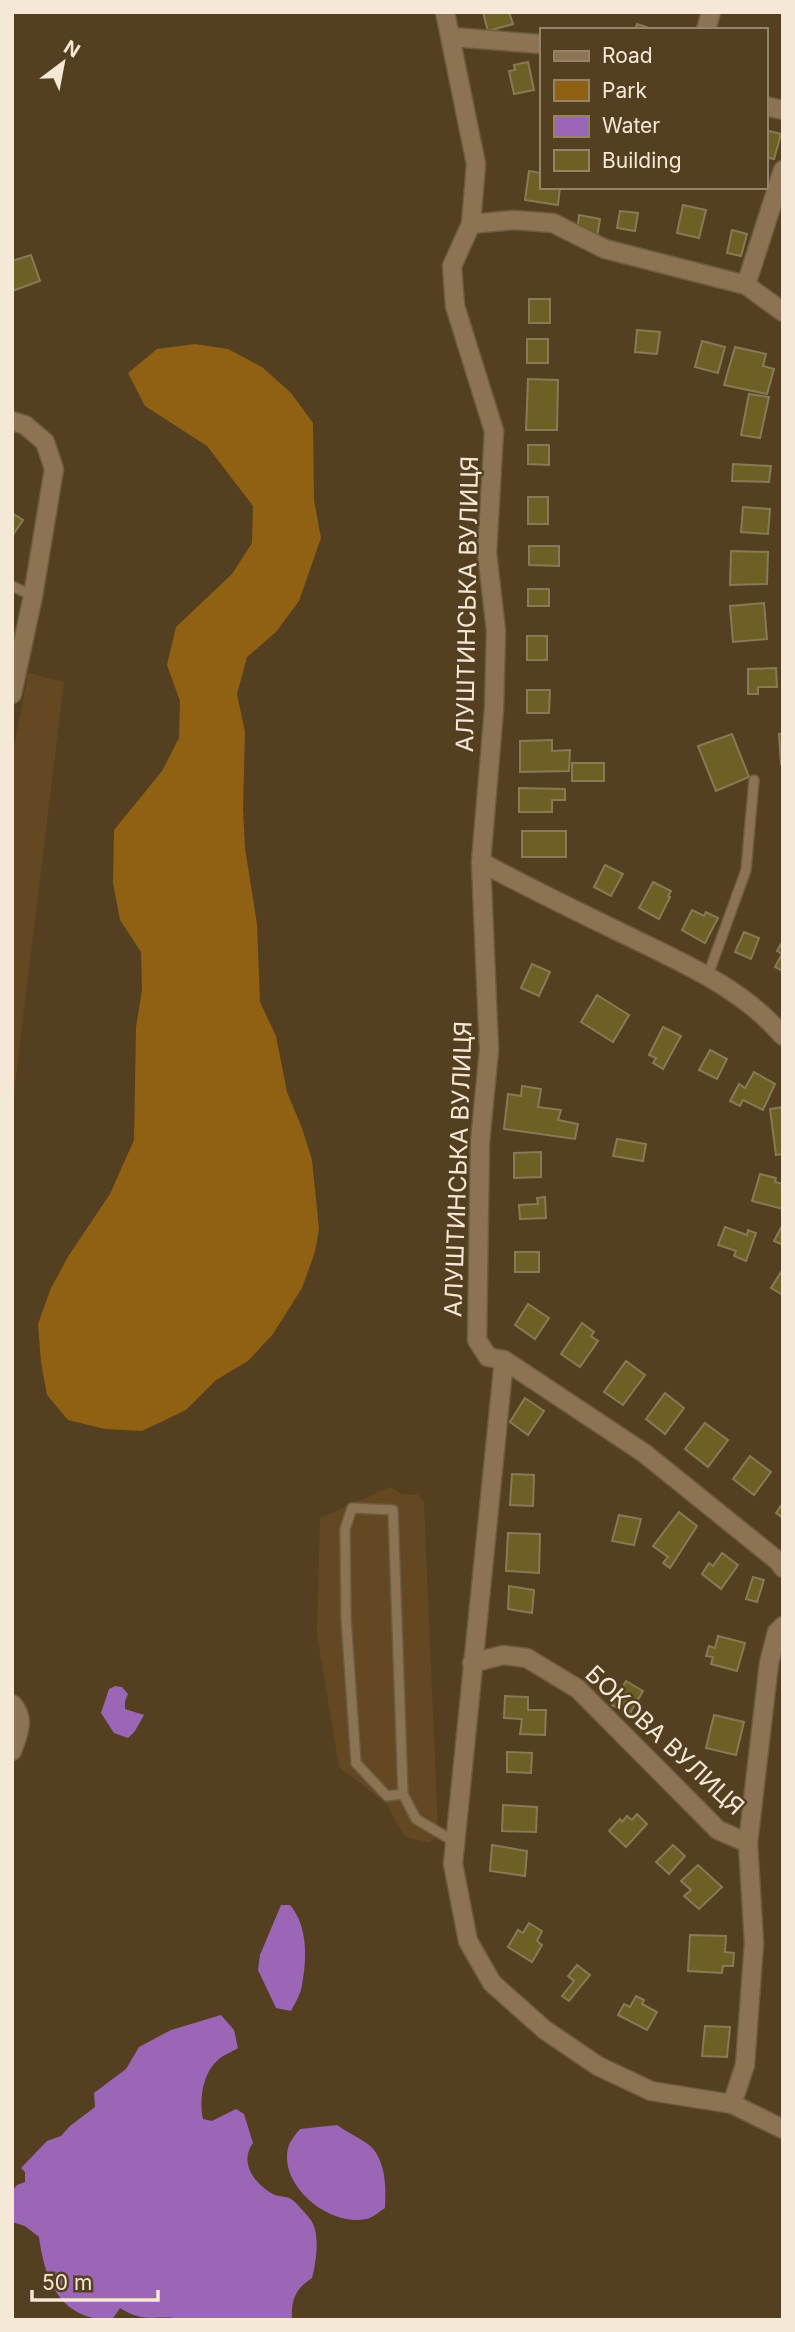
<svg xmlns="http://www.w3.org/2000/svg" width="795" height="2332" viewBox="0 0 795 2332" font-family="Inter,sans-serif">
	<style>
		.built { fill: #634822 }
		.green { fill: #906112 }
		.water { fill: #9c66b6 }
		.building { fill: #6e5f25; stroke: #867b56; stroke-width: 2 }
		.lines { fill: none; stroke-linecap: round; stroke-linejoin: round }
		.lane-casing { stroke: #6e5c40; stroke-width: 12 }
		.street-casing { stroke: #6e5c40; stroke-width: 21 }
		.lane { stroke: #8b7354; stroke-width: 9 }
		.street { stroke: #8b7354; stroke-width: 18 }
		.labels { text-anchor: middle; dominant-baseline: central; stroke-width: 5; stroke-linejoin: round; paint-order: stroke }
		.street-label { font-size: 24px; fill: #f5e8d7; stroke: #553f21 }
	</style>
	<rect width="100%" height="100%" fill="#553f21"/>
	<g class="built">
		<path d="M28,673l36,9 -52,428v-351z"/>
		<path d="M390,1487l11,7 17,1 6,7 14,328 -2,7 -7,6 -24,-6 -19,-34 -47,-36 -22,-133 3,-116z"/>
	</g>
	<path class="green" d="M195,344l33,5 34,18 29,26 22,30 1,77 7,38 -22,63 -23,31 -29,25 -10,37 8,38 -2,77 2,39 12,76 3,78 16,34 11,56 15,36 10,32 7,69 -4,23 -13,36 -29,46 -25,27 -32,19 -30,30 -44,21 -37,-2 -37,-9 -21,-25 -6,-33 -3,-38 13,-36 18,-33 41,-61 24,-54 2,-113 6,-37 -1,-38 -21,-32 -7,-37 1,-53 48,-59 17,-33 1,-37 -13,-36 9,-38 56,-53 20,-31 1,-37 -46,-60 -62,-40 -17,-33 29,-24z"/>
	<g class="water">
		<path d="M115,1686l7,1 6,7 -3,7v8l19,6 -9,16 -7,7 -14,-5 -13,-20 8,-24z"/>
		<path d="M281,1905h9c18,21 17,54 12,80 -1,9 -7,18 -11,26l-15,-3 -18,-38 2,-15z"/>
		<path d="M221,2015l13,15 4,18c-6,4 -15,7 -20,12 -16,13 -19,42 -15,59l9,2 24,-12 8,5 9,29c-15,20 3,43 22,52 5,2 12,1 16,4 5,3 14,14 19,20 11,14 6,43 2,59 -17,11 -21,22 -20,42h-109c-23,-7 -38,5 -63,-12l-8,12c-52,0 -67,-39 -73,-83l-14,-11 -13,-4v-31l5,-6 8,-3v-10l-4,-4 26,-27 14,-5 9,-10 25,-19 -1,-14 32,-24 13,-22 32,-17z"/>
		<path d="M337,2125c9,7 32,17 37,25 12,16 12,39 11,58 -6,4 -13,10 -19,11 -36,8 -87,-33 -78,-71 2,-7 8,-14 12,-19z"/>
	</g>
	<g class="building">
		<path d="M483,12h26l4,12 -25,7z"/>
		<path d="M637,24l18,6h-20z"/>
		<path d="M528,62l6,28 -20,4 -5,-23 6,-1 -1,-5z"/>
		<path d="M765,130l16,4 -7,25 -9,-2z"/>
		<path d="M529,171l12,2v14h19l-2,18 -33,-5z"/>
		<path d="M683,205l23,5 -7,28 -22,-5z"/>
		<path d="M620,211l18,2 -3,18 -18,-3z"/>
		<path d="M579,215l21,4 -3,18 -20,-3z"/>
		<path d="M732,230l15,4 -6,22 -14,-3z"/>
		<path d="M31,255l9,26 -28,10v-30z"/>
		<rect x="529" y="299" width="21" height="24"/>
		<path d="M637,330l23,2 -3,22 -22,-2z"/>
		<rect x="527" y="339" width="21" height="24"/>
		<path d="M702,341l23,6 -7,26 -23,-6z"/>
		<path d="M735,347l31,7 -3,12 11,3 -7,25 -43,-9z"/>
		<path d="M528,379l30,1 -1,50h-31z"/>
		<path d="M749,394l20,3 -9,41 -19,-3z"/>
		<path d="M528,445h21v20l-21,-1z"/>
		<path d="M733,464l38,2 -2,16 -37,-1z"/>
		<rect x="528" y="497" width="20" height="27"/>
		<path d="M743,507l27,2 -2,25 -27,-2z"/>
		<path d="M12,513l11,7 -11,16z"/>
		<path d="M529,546h30v20l-30,-1z"/>
		<path d="M731,551l37,1 -1,32 -37,1z"/>
		<rect x="528" y="589" width="21" height="17"/>
		<path d="M764,603l3,36 -34,3 -3,-36z"/>
		<rect x="527" y="636" width="20" height="24"/>
		<path d="M776,668l1,19h-19v7h-10v-25z"/>
		<path d="M527,690h23l-1,23h-22z"/>
		<path d="M783,733v31h-2l-2,-30z"/>
		<path d="M732,734l17,43 -33,14 -18,-45z"/>
		<path d="M552,740v11l18,-1 -1,21 -49,1v-31z"/>
		<rect x="572" y="763" width="32" height="18"/>
		<path d="M519,788l46,1v11h-13v12h-33z"/>
		<rect x="522" y="831" width="44" height="26"/>
		<path d="M605,865l18,9 -12,22 -17,-9z"/>
		<path d="M653,882l18,9 -3,5 2,1 -11,22 -20,-11z"/>
		<path d="M692,910l12,6 2,-4 12,6 -13,25 -23,-13z"/>
		<path d="M744,932l15,6 -8,21 -16,-7z"/>
		<path d="M781,944l2,1v26l-8,-4 7,-13 -5,-3z"/>
		<path d="M532,964l18,8 -11,24 -18,-8z"/>
		<path d="M597,995l32,20 -16,27 -32,-20z"/>
		<path d="M663,1027l18,9 -18,33 -10,-6 3,-5 -7,-3z"/>
		<path d="M710,1050l17,9 -10,20 -18,-9z"/>
		<path d="M754,1072l21,12 -12,26 -20,-10 -3,6 -10,-5 9,-17 6,4z"/>
		<path d="M522,1086l19,3 -3,18 23,3 -3,10 20,4 -3,15 -71,-10 4,-35 13,2z"/>
		<path d="M783,1107v47l-7,1 -6,-46z"/>
		<path d="M617,1139l29,5 -3,17 -30,-5z"/>
		<path d="M541,1152v25l-27,1v-25z"/>
		<path d="M760,1174l16,4 -1,4 8,2v25l-31,-8z"/>
		<path d="M545,1197l1,21 -26,1 -1,-14 19,-1 -1,-6z"/>
		<path d="M783,1224v21l-9,-4z"/>
		<path d="M725,1227l22,8 1,-5 8,3 -10,28 -12,-5 2,-5 -18,-6z"/>
		<rect x="515" y="1252" width="24" height="20"/>
		<path d="M783,1269v26l-12,-7z"/>
		<path d="M528,1304l21,14 -14,21 -20,-14z"/>
		<path d="M582,1323l12,9 -3,4 7,5 -18,26 -19,-13z"/>
		<path d="M626,1361l19,14 -22,30 -19,-13z"/>
		<path d="M665,1393l19,15 -19,26 -19,-15z"/>
		<path d="M525,1398l19,13 -16,24 -18,-13z"/>
		<path d="M705,1423l23,17 -20,27 -23,-18z"/>
		<path d="M750,1456l21,16 -17,23 -21,-16z"/>
		<path d="M512,1474l22,1 -1,31 -23,-1z"/>
		<path d="M783,1503v15l-7,-5z"/>
		<path d="M679,1512l18,14 -27,42 -7,-5 5,-6 -15,-11z"/>
		<path d="M619,1515l22,4 -7,26 -22,-4z"/>
		<path d="M508,1533l32,1 -1,39 -33,-2z"/>
		<path d="M722,1553l16,12 -17,24 -19,-15 7,-11 4,3z"/>
		<path d="M753,1577l11,3 -7,22 -11,-3z"/>
		<path d="M509,1586l25,4 -2,23 -24,-4z"/>
		<path d="M718,1636l27,7 -8,28 -26,-7 2,-7 -7,-1 3,-10 6,2z"/>
		<path d="M626,1681l17,10 -14,24 -17,-10z"/>
		<path d="M505,1696l23,1v13h18l-1,25 -25,-1 2,-15 -18,-1z"/>
		<path d="M714,1715l30,7 -8,33 -30,-7z"/>
		<path d="M507,1752l25,1 -1,20 -24,-1z"/>
		<path d="M503,1805l34,2 -1,25 -34,-1z"/>
		<path d="M637,1814l10,10 -21,23 -17,-16 11,-12 2,3 5,-6 5,4z"/>
		<path d="M492,1845l35,6 -2,25 -35,-5z"/>
		<path d="M673,1845l12,11 -16,18 -13,-12z"/>
		<path d="M698,1865l24,22 -23,22 -15,-13 7,-6 -10,-9z"/>
		<path d="M529,1923l13,8 -5,10 5,4 -10,17 -24,-15 10,-17 5,3z"/>
		<path d="M690,1935l36,1 -1,16 9,1 -1,13h-10l-1,7 -34,-2z"/>
		<path d="M577,1965l13,10 -21,26 -7,-5 12,-15 -6,-5z"/>
		<path d="M636,1996l8,4 -2,4 15,8 -10,18 -29,-15 6,-11 6,3z"/>
		<path d="M705,2026l25,1 -3,30 -25,-1z"/>
	</g>
	<g class="lines">
		<g class="lane-casing">
			<g id="lane">
				<path d="M12,586l21,10"/>
				<path d="M708,975l38,-105 8,-90"/>
				<path d="M403,1794l-16,2 -31,-33 -10,-145 -1,-89 7,-21 41,2 10,284 13,25 39,23"/>
			</g>
		</g>
		<g class="street-casing">
			<g id="street">
				<path d="M445,12l31,152 -5,60 -19,42 3,40 39,125 -7,122 9,78 -2,78 -13,153 8,188 -9,92 -3,198 11,17 16,3 -51,504 15,77 24,42 53,47 53,36 53,25 81,13 51,25"/>
				<path d="M706,30l5,-18"/>
				<path d="M451,37l90,7"/>
				<path d="M765,106l18,4"/>
				<path d="M471,224l43,-4 39,3 52,26 141,36 37,27"/>
				<path d="M746,285l37,-115"/>
				<path d="M12,421l13,4 20,17 9,27 -21,127 -21,98"/>
				<path d="M481,862c49,27 99,51 149,75 55,27 113,52 153,99"/>
				<path d="M504,1360l140,93 134,108 5,7"/>
				<path d="M472,1663l31,-8 24,3 51,31 140,141 30,13"/>
				<path d="M12,1704c14,15 6,30 0,47"/>
				<path d="M732,2104l13,-39 9,-122 -6,-100 21,-180 8,-31 6,-6"/>
			</g>
		</g>
		<use href="#lane" class="lane"/>
		<use href="#street" class="street"/>
	</g>
	<g class="labels">
		<g class="street-label">
			<text transform="translate(467 604) rotate(-89)">АЛУШТИНСЬКА ВУЛИЦЯ</text>
			<text transform="translate(458 1169) rotate(-88)">АЛУШТИНСЬКА ВУЛИЦЯ</text>
			<text transform="translate(665 1740) rotate(43)">БОКОВА ВУЛИЦЯ</text>
		</g>
	</g>
	<rect width="795" height="2332" fill="none" stroke="#f5e8d7" stroke-width="28"/>
	<rect x="540" y="28" width="228" height="161" fill="#553f21" stroke="#95836a" stroke-width="2"/>
	<rect x="554" y="51" width="35" height="10" fill="#8b7354" stroke="#95836a" stroke-width="2"/>
	<text x="602" y="63" font-size="21" fill="#f5e8d7">Road</text>
	<rect x="554" y="80" width="35" height="21" fill="#906112" stroke="#95836a" stroke-width="2"/>
	<text x="602" y="98" font-size="21" fill="#f5e8d7">Park</text>
	<rect x="554" y="116" width="35" height="21" fill="#9c66b6" stroke="#95836a" stroke-width="2"/>
	<text x="602" y="133" font-size="21" fill="#f5e8d7">Water</text>
	<rect x="554" y="150" width="35" height="21" fill="#6e5f25" stroke="#95836a" stroke-width="2"/>
	<text x="602" y="168" font-size="21" fill="#f5e8d7">Building</text>
	<g transform="translate(63 63) rotate(32)" stroke="#553f21" stroke-width="5" paint-order="stroke">
	<path d="M0-5L12 26L0 18L-12 26Z" fill="#f5e8d7"/>
	<text y="-10" font-size="19" font-weight="bold" text-anchor="middle" fill="#f5e8d7">N</text>
	</g>
	<path d="M32 2290v10h126v-10" fill="none" stroke="#f5e8d7" stroke-width="3.5"/>
	<text x="42" y="2290" font-size="21" fill="#f5e8d7" stroke="#553f21" stroke-width="5" paint-order="stroke">50 m</text>
</svg>
